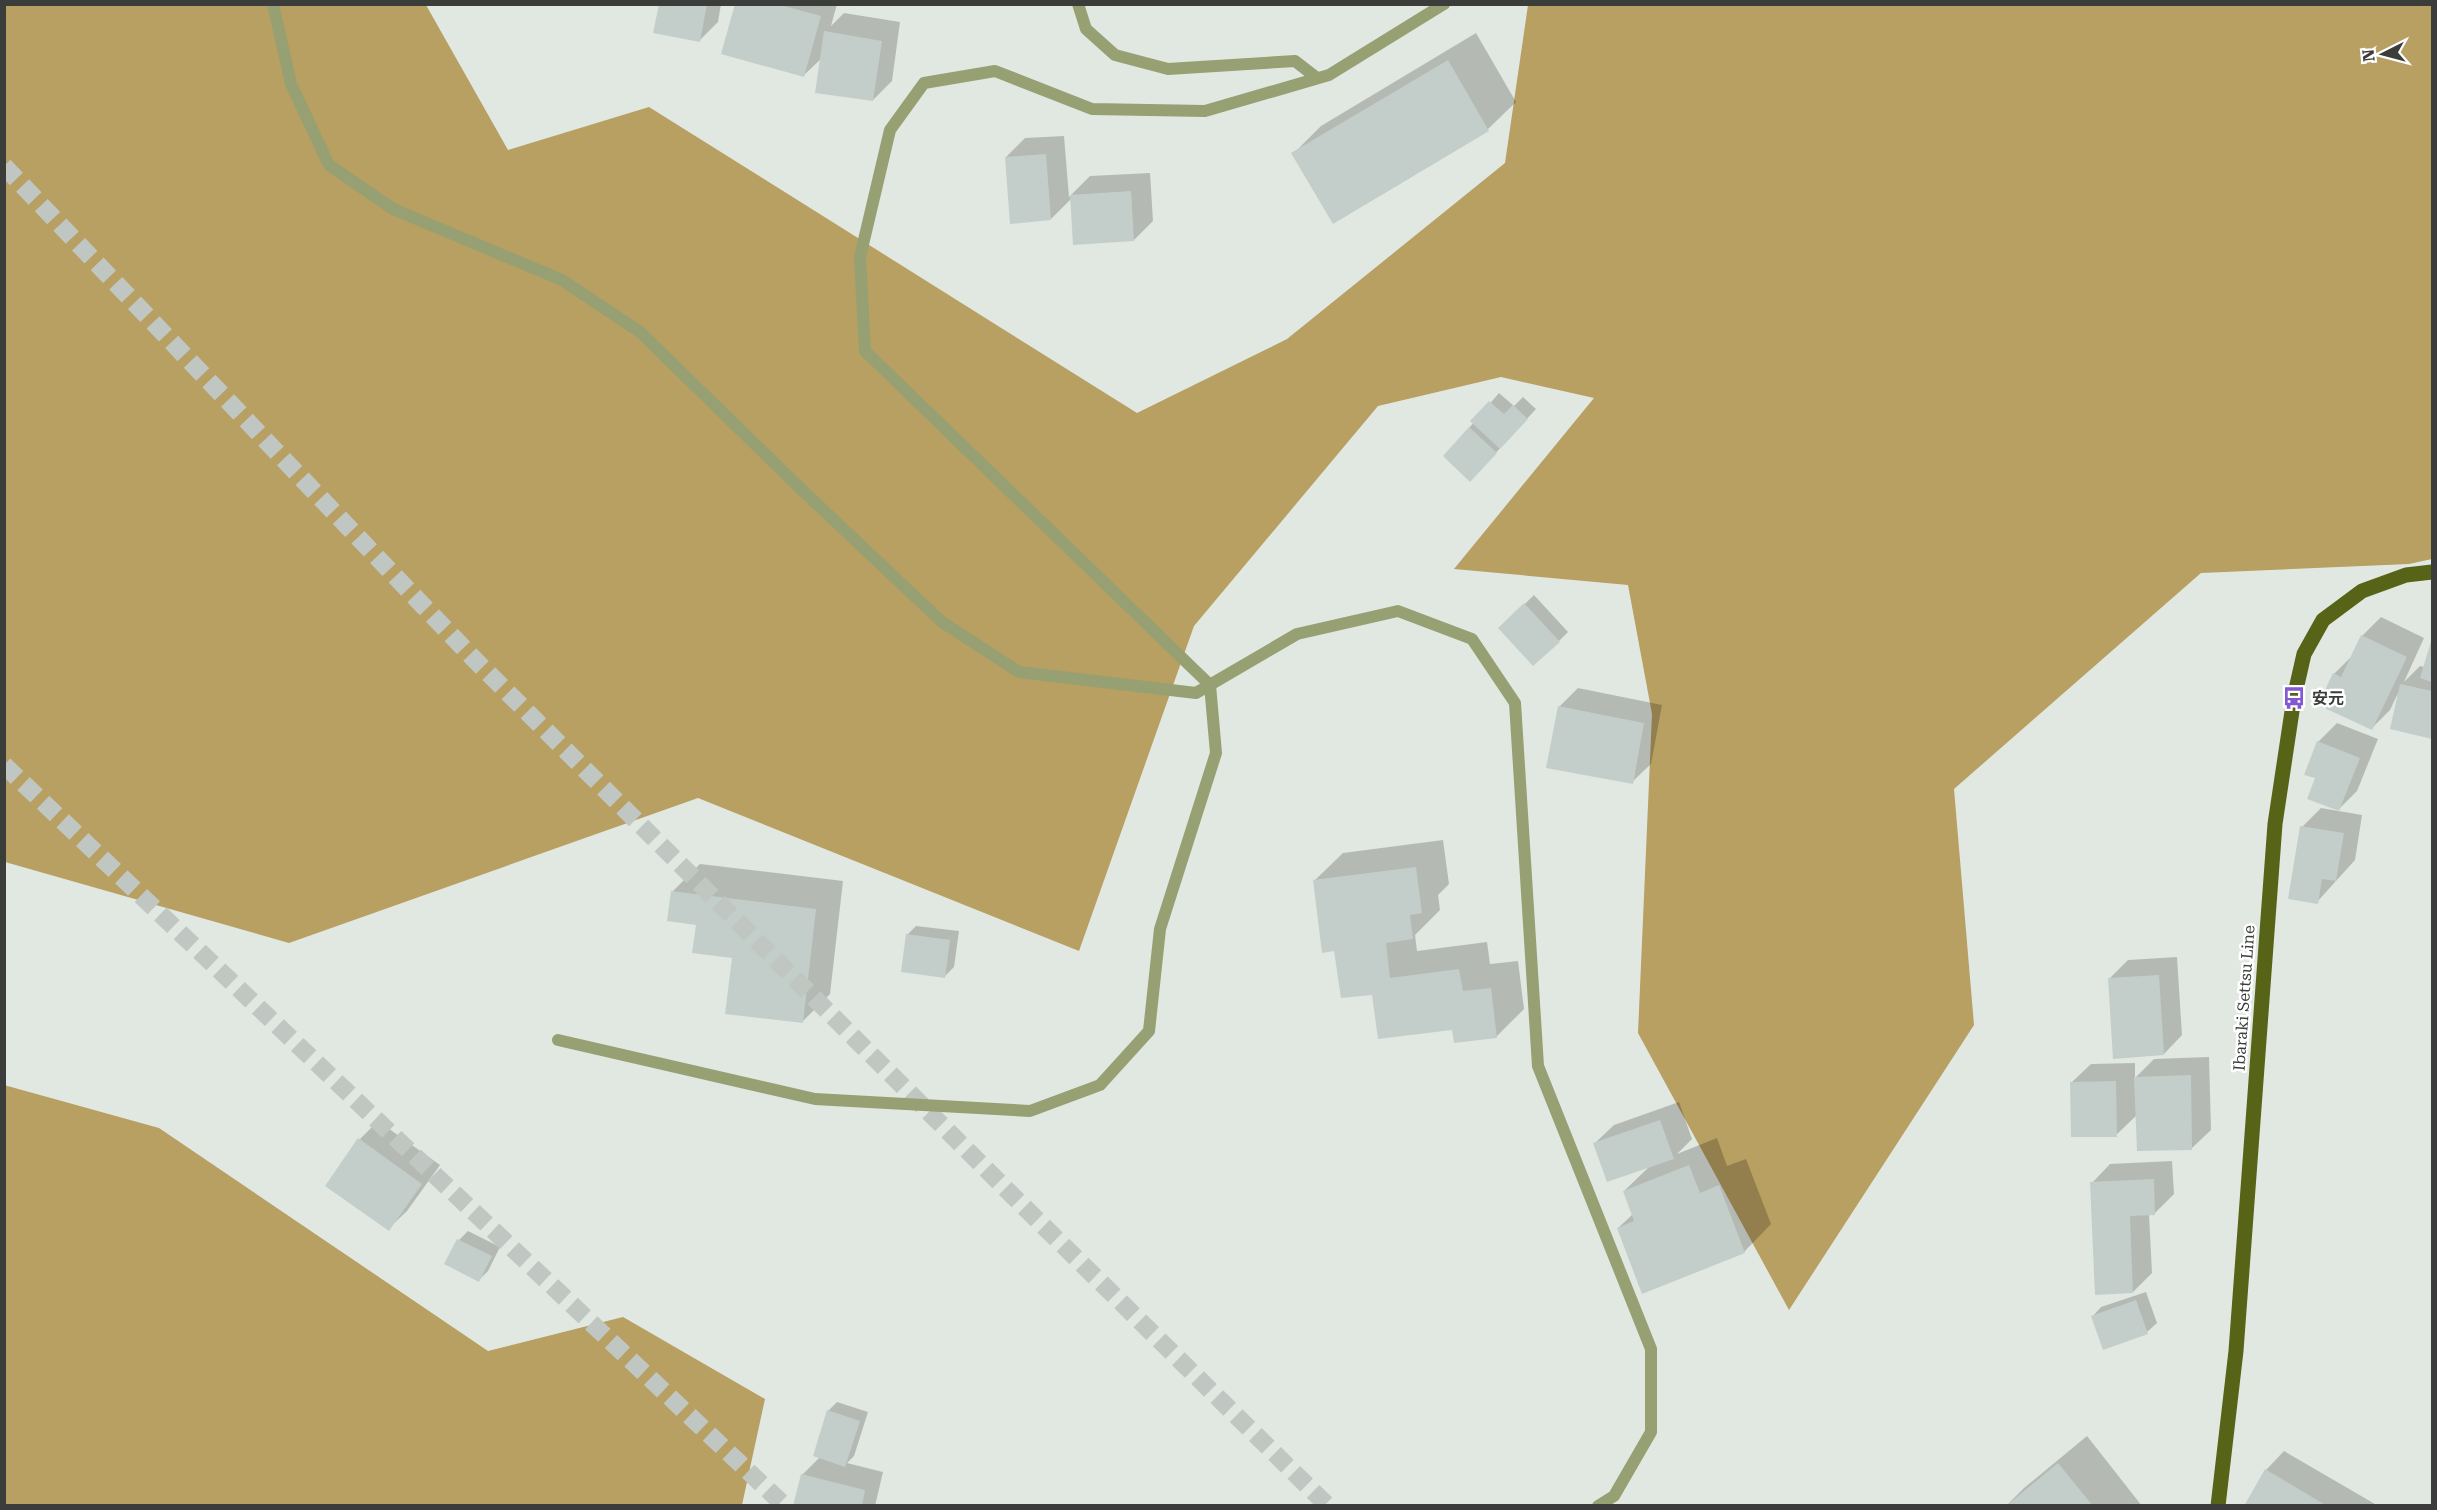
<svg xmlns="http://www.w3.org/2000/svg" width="2437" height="1510" viewBox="0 0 2437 1510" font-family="'Roboto Serif','Noto Sans JP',serif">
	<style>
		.forest { fill: #b89f62 }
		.shadow { fill: #0003 }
		.building { fill: #c3cecb }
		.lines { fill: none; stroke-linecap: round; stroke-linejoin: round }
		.motorway-tunnel { stroke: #c0c6c1; stroke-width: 18; stroke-dasharray: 18 9; stroke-linecap: butt }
		.minor { stroke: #96a072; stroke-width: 12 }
		.primary { stroke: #576316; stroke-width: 15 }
		.labels { text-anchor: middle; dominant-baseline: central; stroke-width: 5; stroke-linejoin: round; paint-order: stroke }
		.poi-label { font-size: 16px; font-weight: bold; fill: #3b3d3b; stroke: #fff; text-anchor: start }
		.street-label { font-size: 16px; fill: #3b3d3b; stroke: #fff }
	</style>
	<rect width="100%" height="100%" fill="#e1e8e2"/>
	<g class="forest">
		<path d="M4,5h422l82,145 141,-43 488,306 150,-74 218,-176 23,-158h904v554l-23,5 -208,9 -247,216 20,236 -185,285 -151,-277 14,-319 -24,-129 -174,-16 140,-171 -93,-21 -123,29 -184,220 -115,325 -381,-153 -409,145 -284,-81z"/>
		<path d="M4,1085l155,43 329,223 135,-34 142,82 -23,106h-737z"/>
	</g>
	<g class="shadow">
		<path d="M660,4h61l-3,18 -19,19z"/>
		<path d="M736,4h101l-6,22 13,-13 56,9 -8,59 -19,19 -51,-42 -18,17z"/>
		<path d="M1476,33l40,69 -28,27 -155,93 -40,-68 28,-28z"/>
		<path d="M1064,136l5,61 21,-21 60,-3 3,48 -19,19 -62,-42 -21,21 -45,-62 19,-19z"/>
		<path d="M1499,393l15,13 9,-9 13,12 -57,62 -34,-15z"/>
		<path d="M1534,595l34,37 -9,9 -59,-13z"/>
		<path d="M2381,617l43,21 -20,44 16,-16 5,1 7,-26v96l-40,-9 6,-35 -8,17 -18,18 -38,-54 19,-19 9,-19z"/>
		<path d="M1578,688l84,17 -11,59 -19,18 -73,-75z"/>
		<path d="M2337,723l41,16 -21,52 -19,19 -20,-68z"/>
		<path d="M2321,808l41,7 -7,45 -38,42 -15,-75z"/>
		<path d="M1443,840l6,44 -11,11 2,15 -25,25 2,16 70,-9 3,22 28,-3 6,48 -28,28 -42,-9 -80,-35 -38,-43 -21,-70 28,-27z"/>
		<path d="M700,864l143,17 -13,113 -28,28 -105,-98 -25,-32z"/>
		<path d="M916,926l43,5 -5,36 -9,9 -38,-41z"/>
		<path d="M2177,957l5,78 -18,19 -55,-75 19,-19z"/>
		<path d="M2209,1057l2,73 -19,18 -55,-33 -21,20 -44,-53 19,-18 44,-1v15l19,-19z"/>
		<path d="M1679,1102l13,37 -15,15 40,-16 10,28 19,-7 25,65 -27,28 -126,-24 15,-14 -9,-23 26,-25 -55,-23 19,-18z"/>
		<path d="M378,1121l62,44 -33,46 -19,18 -28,-90z"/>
		<path d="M2172,1161l2,33 -19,19 -6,1 3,59 -19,19 -41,-109 18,-19z"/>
		<path d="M468,1231l32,16 -12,24 -9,9 -33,-16 13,-24z"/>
		<path d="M2146,1292l11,31 -10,9 -43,16 -12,-31 9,-10z"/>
		<path d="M837,1402l31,10 -14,44 -7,7 36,9 -8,34h-80l7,-31 18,-18 8,-46z"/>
		<path d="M2087,1436l55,70h-136l18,-18z"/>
		<path d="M2284,1451l91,53 -1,2h-129l21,-36z"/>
	</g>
	<g class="building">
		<path d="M659,4h48l-7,38 -47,-9z"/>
		<path d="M735,4h42l44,12 -17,61 -83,-23z"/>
		<path d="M824,31l58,10 -9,60 -58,-8z"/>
		<path d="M1448,60l41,71 -156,93 -42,-71z"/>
		<path d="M1046,154l5,66 -41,4 -5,-67z"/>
		<path d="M1131,191l3,50 -61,4 -3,-50z"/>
		<path d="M1489,401l15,13 9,-9 15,14 -28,30 -30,-28z"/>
		<path d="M1469,427l28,26 -27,29 -27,-26z"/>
		<path d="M1524,603l36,39 -27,24 -35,-38z"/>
		<path d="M2361,635l46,22 -35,73 -54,-25 15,-32 8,4z"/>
		<path d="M2432,638v44l-12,-4z"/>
		<path d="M2400,684l32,7v48l-42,-10z"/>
		<path d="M1558,706l86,17 -11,61 -87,-16z"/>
		<path d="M2317,741l43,17 -21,53 -32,-12 8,-21 -11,-3z"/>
		<path d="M2300,826l44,7 -8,48 -14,-2 -4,25 -30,-5z"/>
		<path d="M1416,867l6,46 -12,2 3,24 -27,4 4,35 69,-9 4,22 28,-3 6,50 -43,5 -2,-13 -74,9 -6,-44 -31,3 -7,-47 -12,2 -9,-73z"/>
		<path d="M671,891l145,18 -13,114 -78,-9 7,-56 -40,-5 4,-28 -29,-4z"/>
		<path d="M906,934l44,6 -5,38 -44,-6z"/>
		<path d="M2159,975l5,80 -51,4 -5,-81z"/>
		<path d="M2191,1075l1,75 -55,1 -3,-74z"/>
		<path d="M2116,1081l1,56h-46l-1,-55z"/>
		<path d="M1660,1120l14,39 -67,23 -14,-39z"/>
		<path d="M358,1138l64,46 -33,47 -64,-45z"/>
		<path d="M1689,1165l11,28 19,-8 26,68 -103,41 -25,-66 17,-7 -11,-30z"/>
		<path d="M2154,1179l1,36 -25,1 3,77 -38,2 -5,-113z"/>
		<path d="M457,1239l35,17 -13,26 -35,-18z"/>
		<path d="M2136,1300l12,34 -45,16 -12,-34z"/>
		<path d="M827,1410l33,11 -15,46 -32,-11z"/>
		<path d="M2058,1463l35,43h-87z"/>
		<path d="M2265,1469l62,37h-83z"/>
		<path d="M801,1474l64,16 -3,16h-69z"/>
	</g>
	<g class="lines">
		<g class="motorway-tunnel">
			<path d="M4,166l469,492 546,544 309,304"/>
			<path d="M4,765l362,345 419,396"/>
		</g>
		<g class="minor">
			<path d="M273,4l18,80 38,81 64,44 169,71 78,52 162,158 140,132 77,50 177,21 101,-59 101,-23 74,28 43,64 23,363 113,283v83l-37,64 -16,10"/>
			<path d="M1078,4l8,25 29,26 53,14 127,-8 22,17"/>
			<path d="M558,1040l257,59 215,12 70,-26 49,-54 11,-102 56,-176 -6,-68 -345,-334 -5,-94 30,-127 34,-47 71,-12 97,38 113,2 124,-36 115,-71"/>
		</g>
		<path class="primary" d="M2218,1506l18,-155 39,-527 19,-126 10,-44 19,-34 39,-29 44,-16 26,-3"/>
	</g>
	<defs>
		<g id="bus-bare" transform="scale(1.8)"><path d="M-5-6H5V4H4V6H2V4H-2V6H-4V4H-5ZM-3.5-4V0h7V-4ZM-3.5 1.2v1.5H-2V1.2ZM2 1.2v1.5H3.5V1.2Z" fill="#8458d2" stroke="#fff" stroke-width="2.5" paint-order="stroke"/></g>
	</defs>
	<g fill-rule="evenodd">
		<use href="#bus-bare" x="2294" y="698"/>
	</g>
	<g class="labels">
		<g class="poi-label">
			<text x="2312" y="698">安元</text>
		</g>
		<g class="street-label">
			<text transform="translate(2244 998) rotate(-86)">Ibaraki Settsu Line</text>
		</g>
	</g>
	<rect width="2437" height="1510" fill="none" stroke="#3b3d3b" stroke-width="12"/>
	<g transform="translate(2383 54) rotate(264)" stroke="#ffffff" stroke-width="4.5" paint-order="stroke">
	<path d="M0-4.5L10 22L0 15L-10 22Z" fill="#3b3d3b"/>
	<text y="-9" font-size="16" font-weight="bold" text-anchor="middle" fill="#3b3d3b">N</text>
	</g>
</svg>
